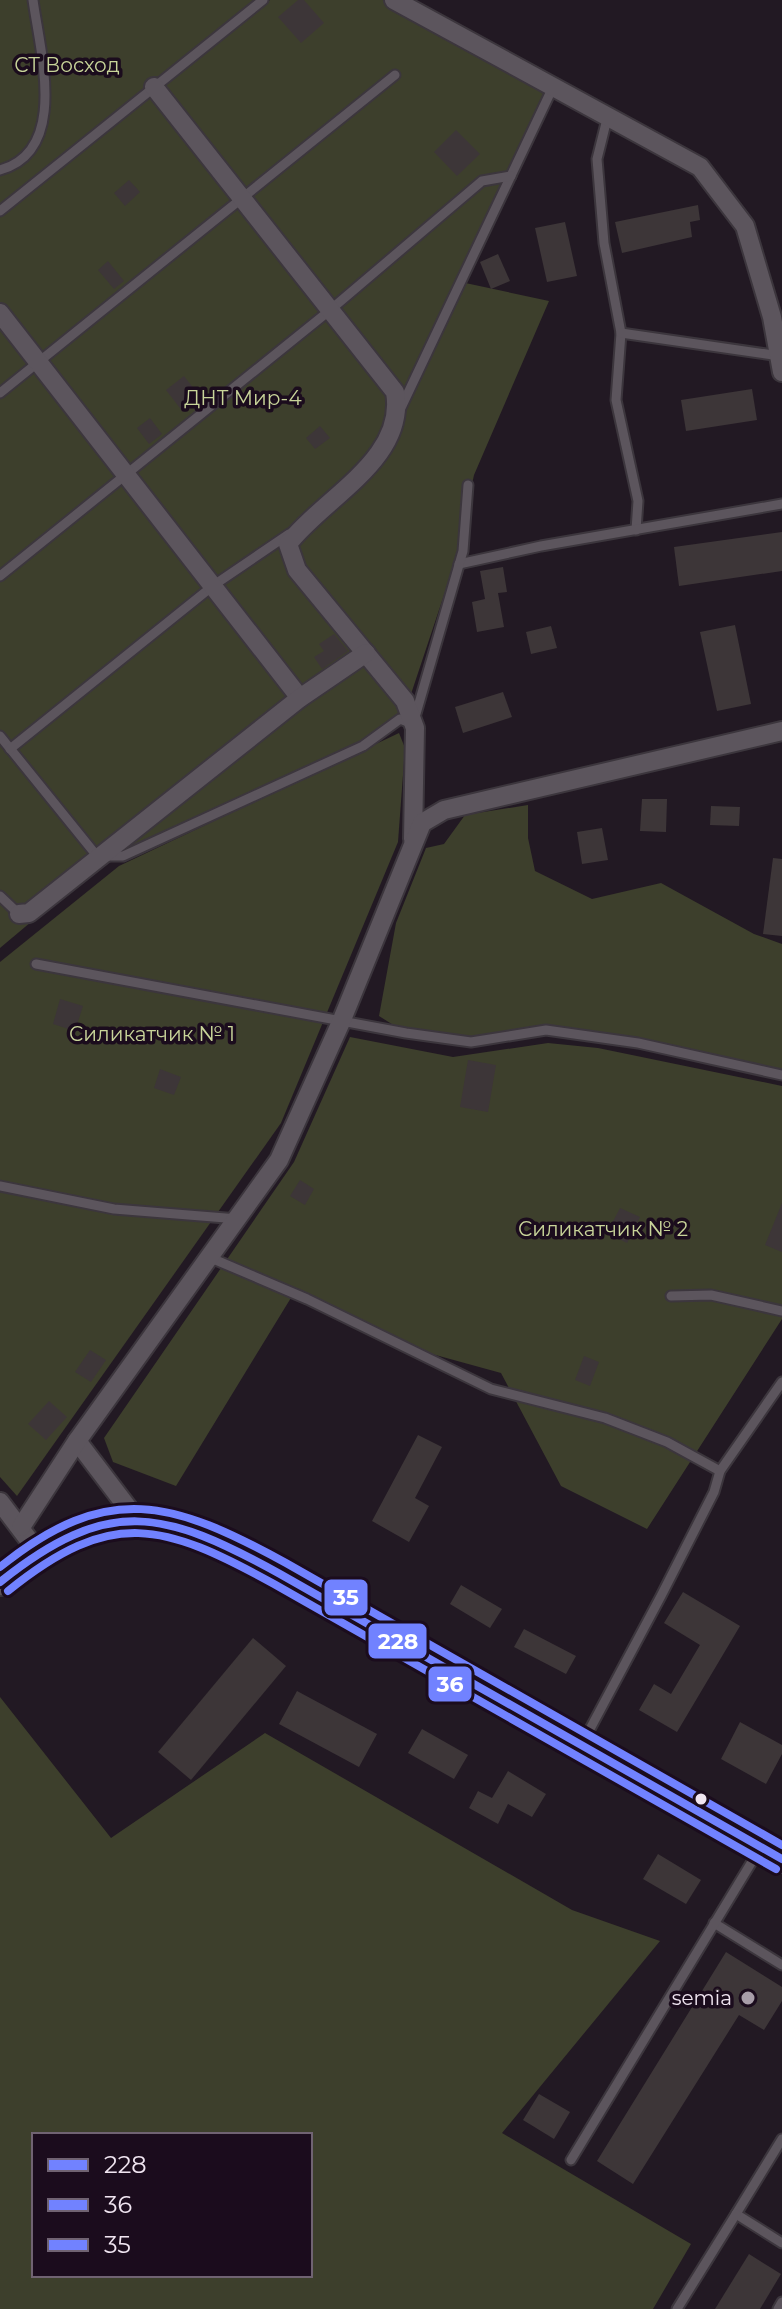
<svg xmlns="http://www.w3.org/2000/svg" width="782" height="2309" viewBox="0 0 782 2309" font-family="Montserrat,sans-serif">
	<style>
		.green { fill: #3d3f2c; fill-rule: evenodd }
		.building { fill: #3d3638 }
		.lines { fill: none; stroke-linecap: round; stroke-linejoin: round }
		.lane-casing { stroke: #3c363d; stroke-width: 13 }
		.street-casing { stroke: #3c363d; stroke-width: 22 }
		.secondary-casing { stroke: #3c363d; stroke-width: 30 }
		.lane { stroke: #5c555d; stroke-width: 9 }
		.street { stroke: #5c555d; stroke-width: 18 }
		.secondary { stroke: #5b5257; stroke-width: 26 }
		.bus-1-casing { stroke: #1b0c1d; stroke-width: 14 }
		.bus-2-casing { stroke: #1b0c1d; stroke-width: 14 }
		.bus-3-casing { stroke: #1b0c1d; stroke-width: 14 }
		.bus-1 { stroke: #7182ff; stroke-width: 8 }
		.bus-2 { stroke: #7182ff; stroke-width: 8 }
		.bus-3 { stroke: #7182ff; stroke-width: 8 }
		.bus-dot { fill: #f0e5f1; stroke: #1b0c1d; stroke-width: 3 }
		.poi-dot { fill: #a89ea9; stroke: #1b0c1d; stroke-width: 3 }
		.labels { text-anchor: middle; dominant-baseline: central; stroke-width: 7; stroke-linejoin: round; paint-order: stroke }
		.park-label { font-size: 20px; fill: #c8d499; stroke: #1b0c1d }
		.poi-label { font-size: 20px; fill: #f0e5f1; stroke: #1b0c1d; text-anchor: end }
		.line-badge { stroke: #1b0c1d; stroke-width: 3 }
		.badge-label { font-size: 22px; text-anchor: middle; font-weight: bold; fill: #fff }
	</style>
	<rect width="100%" height="100%" fill="#221923"/>
	<g class="green">
		<path d="M0,0h254l-254,204z"/>
		<path d="M270,0h116l160,88 -90,193 93,20 -75,174 -19,87 -54,162 -298,136 -103,-129v-514z"/>
		<path d="M399,733l6,15 -7,94 -117,281 -264,373 -17,-19v-515l119,-96z"/>
		<path d="M0,742l100,122 -100,84z"/>
		<path d="M528,805v33l7,33 57,28 69,-16 93,51 28,10v129l-236,-43 -75,12 -65,-9 -27,-17 17,-93 30,-75 18,-4 21,-29z"/>
		<path d="M350,1037l103,20 95,-14 50,5 184,38v233l-135,210 -86,-43 -60,-113 -80,-22 -124,-63 -121,198 -63,-24 -9,-24 190,-276z"/>
		<path d="M0,1697l111,141 154,-105 307,177 88,31 -158,192 189,111 -38,65h-653zM34,2135h276v140h-276z"/>
	</g>
	<g class="building">
		<path d="M298,0h6l20,23 -23,20 -23,-26z"/>
		<path d="M456,130l24,24 -23,22 -23,-24z"/>
		<path d="M129,180l11,12 -15,14 -11,-13z"/>
		<path d="M698,205l2,15 -10,2 2,15 -70,16 -7,-31z"/>
		<path d="M565,222l12,54 -30,6 -12,-54z"/>
		<path d="M498,254l12,27 -19,8 -11,-27z"/>
		<path d="M108,261l16,20 -10,8 -16,-19z"/>
		<path d="M184,376l17,22 -18,14 -17,-22z"/>
		<path d="M752,389l5,31 -71,11 -5,-31z"/>
		<path d="M150,418l12,16 -13,10 -12,-16z"/>
		<path d="M320,426l10,12 -15,11 -9,-11z"/>
		<path d="M782,532v39l-103,15 -5,-39z"/>
		<path d="M503,567l4,25 -9,1 6,34 -27,5 -5,-30 13,-3 -5,-28z"/>
		<path d="M735,625l16,79 -34,7 -17,-79z"/>
		<path d="M551,626l6,22 -26,6 -5,-22z"/>
		<path d="M334,634l14,17 -26,18 -8,-12 10,-6 -5,-7z"/>
		<path d="M503,692l9,25 -49,16 -8,-26z"/>
		<path d="M642,799h25l-1,33 -26,-1z"/>
		<path d="M711,806l29,1 -1,19 -29,-1z"/>
		<path d="M602,828l6,32 -26,4 -5,-32z"/>
		<path d="M773,858l9,1v77l-19,-2z"/>
		<path d="M60,999l23,7 -8,25 -22,-7z"/>
		<path d="M468,1060l28,5 -8,47 -28,-5z"/>
		<path d="M160,1069l21,8 -7,18 -20,-7z"/>
		<path d="M300,1180l14,9 -9,16 -15,-9z"/>
		<path d="M782,1203v49l-17,-7z"/>
		<path d="M620,1208l20,9 -13,26 -20,-10z"/>
		<path d="M90,1350l16,10 -15,22 -16,-10z"/>
		<path d="M584,1356l15,6 -9,24 -15,-6z"/>
		<path d="M49,1401l18,16 -21,23 -18,-16z"/>
		<path d="M418,1435l24,12 -27,51 14,8 -20,36 -37,-21z"/>
		<path d="M461,1585l41,24 -12,19 -40,-24z"/>
		<path d="M683,1592l57,34 -63,106 -38,-22 15,-26 17,10 29,-49 -36,-22z"/>
		<path d="M524,1629l52,27 -10,18 -52,-27z"/>
		<path d="M253,1638l33,28 -95,114 -33,-28z"/>
		<path d="M297,1691l80,43 -18,33 -80,-43z"/>
		<path d="M740,1722l42,23v9l-16,30 -45,-25z"/>
		<path d="M422,1729l46,26 -14,24 -46,-26z"/>
		<path d="M508,1771l38,23 -14,23 -24,-13 -10,20 -29,-16 9,-17 14,7z"/>
		<path d="M658,1854l43,26 -15,24 -43,-25z"/>
		<path d="M726,1952l56,35v14l-18,29 -25,-15 -106,169 -36,-23z"/>
		<path d="M539,2094l31,18 -16,27 -31,-19z"/>
		<path d="M749,2254l32,20 -21,35h-45z"/>
	</g>
	<g class="lines">
		<g class="lane-casing">
			<g id="lane">
				<path d="M608,115l-11,44 7,84 17,90 -5,67 22,101 -2,29"/>
				<path d="M0,170c69,-19 40,-118 33,-170"/>
				<path d="M0,211l263,-211"/>
				<path d="M621,333l159,23"/>
				<path d="M0,393l395,-318"/>
				<path d="M399,412l154,-325"/>
				<path d="M459,564l82,-18 241,-42"/>
				<path d="M0,576l329,-265 153,-130 29,-5"/>
				<path d="M0,736l97,120h26l240,-110 37,-27 13,5 50,-173 5,-66"/>
				<path d="M10,749l204,-164 75,-51"/>
				<path d="M0,896l19,18"/>
				<path d="M36,964l370,69 65,9 75,-12 92,13 144,32"/>
				<path d="M0,1186l114,23 124,10"/>
				<path d="M211,1258l96,41 184,90 114,29 62,24 53,29"/>
				<path d="M671,1296l40,-1 71,16"/>
				<path d="M582,1744l79,-148 53,-104 6,-21 62,-89"/>
				<path d="M714,1923l68,42"/>
				<path d="M782,2139l-46,75 46,29"/>
				<path d="M571,2160l188,-310"/>
				<path d="M677,2309l59,-95"/>
				<path d="M778,2309l4,-7"/>
			</g>
		</g>
		<g class="street-casing">
			<g id="street">
				<path d="M394,0l306,167 45,59 27,91 10,55"/>
				<path d="M154,87l241,305c12,67 -72,106 -107,152l9,26 108,131 10,27 -2,111"/>
				<path d="M0,313l300,385"/>
				<path d="M19,914l10,-1 271,-215 66,-45"/>
				<path d="M77,1441l60,79"/>
				<path d="M0,1502l38,50"/>
				<path d="M21,1527l56,-86 202,-281 62,-138 81,-199 22,-13 338,-79"/>
			</g>
		</g>
		<g class="secondary-casing">
			<path id="secondary" d="M0,1582c44,-36 87,-67 146,-62 65,6 151,65 208,97 143,80 286,160 428,242"/>
		</g>
		<use href="#lane" class="lane"/>
		<use href="#street" class="street"/>
		<use href="#secondary" class="secondary"/>
		<g class="bus-1-casing">
			<path id="bus-1" d="M0,1582c109,-87 164,-72 280,-8l502,285"/>
		</g>
		<g class="bus-2-casing">
			<path id="bus-2" d="M8,1591c104,-84 155,-68 266,-7l502,285"/>
		</g>
		<g class="bus-3-casing">
			<path id="bus-3" d="M0,1567c108,-87 173,-66 286,-4l496,282"/>
		</g>
		<use href="#bus-1" class="bus-1"/>
		<use href="#bus-2" class="bus-2"/>
		<use href="#bus-3" class="bus-3"/>
	</g>
	<circle class="bus-dot" cx="701" cy="1799" r="7"/>
	<circle class="poi-dot" cx="748" cy="1998" r="8"/>
	<g class="labels">
		<g class="park-label">
			<text x="67" y="65">СТ Восход</text>
			<text x="243" y="398">ДНТ Мир-4</text>
			<text x="152" y="1034">Силикатчик № 1</text>
			<text x="603" y="1229">Силикатчик № 2</text>
		</g>
		<g class="poi-label">
			<text x="732" y="1998">semia</text>
		</g>
	</g>
	<g class="line-badge">
		<rect x="323" y="1578" width="46" height="39" rx="8" fill="#7182ff"/>
		<rect x="367" y="1622" width="61" height="38" rx="8" fill="#7182ff"/>
		<rect x="427" y="1665" width="46" height="38" rx="8" fill="#7182ff"/>
	</g>
	<g class="badge-label">
		<text x="346" y="1605">35</text>
		<text x="398" y="1649">228</text>
		<text x="450" y="1692">36</text>
	</g>
	<rect x="32" y="2133" width="280" height="144" fill="#1b0c1d" stroke="#706372" stroke-width="2"/>
	<rect x="48" y="2159" width="40" height="12" fill="#7182ff" stroke="#706372" stroke-width="2"/>
	<text x="104" y="2173" font-size="24" fill="#f0e5f1">228</text>
	<rect x="48" y="2199" width="40" height="12" fill="#7182ff" stroke="#706372" stroke-width="2"/>
	<text x="104" y="2213" font-size="24" fill="#f0e5f1">36</text>
	<rect x="48" y="2239" width="40" height="12" fill="#7182ff" stroke="#706372" stroke-width="2"/>
	<text x="104" y="2253" font-size="24" fill="#f0e5f1">35</text>
</svg>
